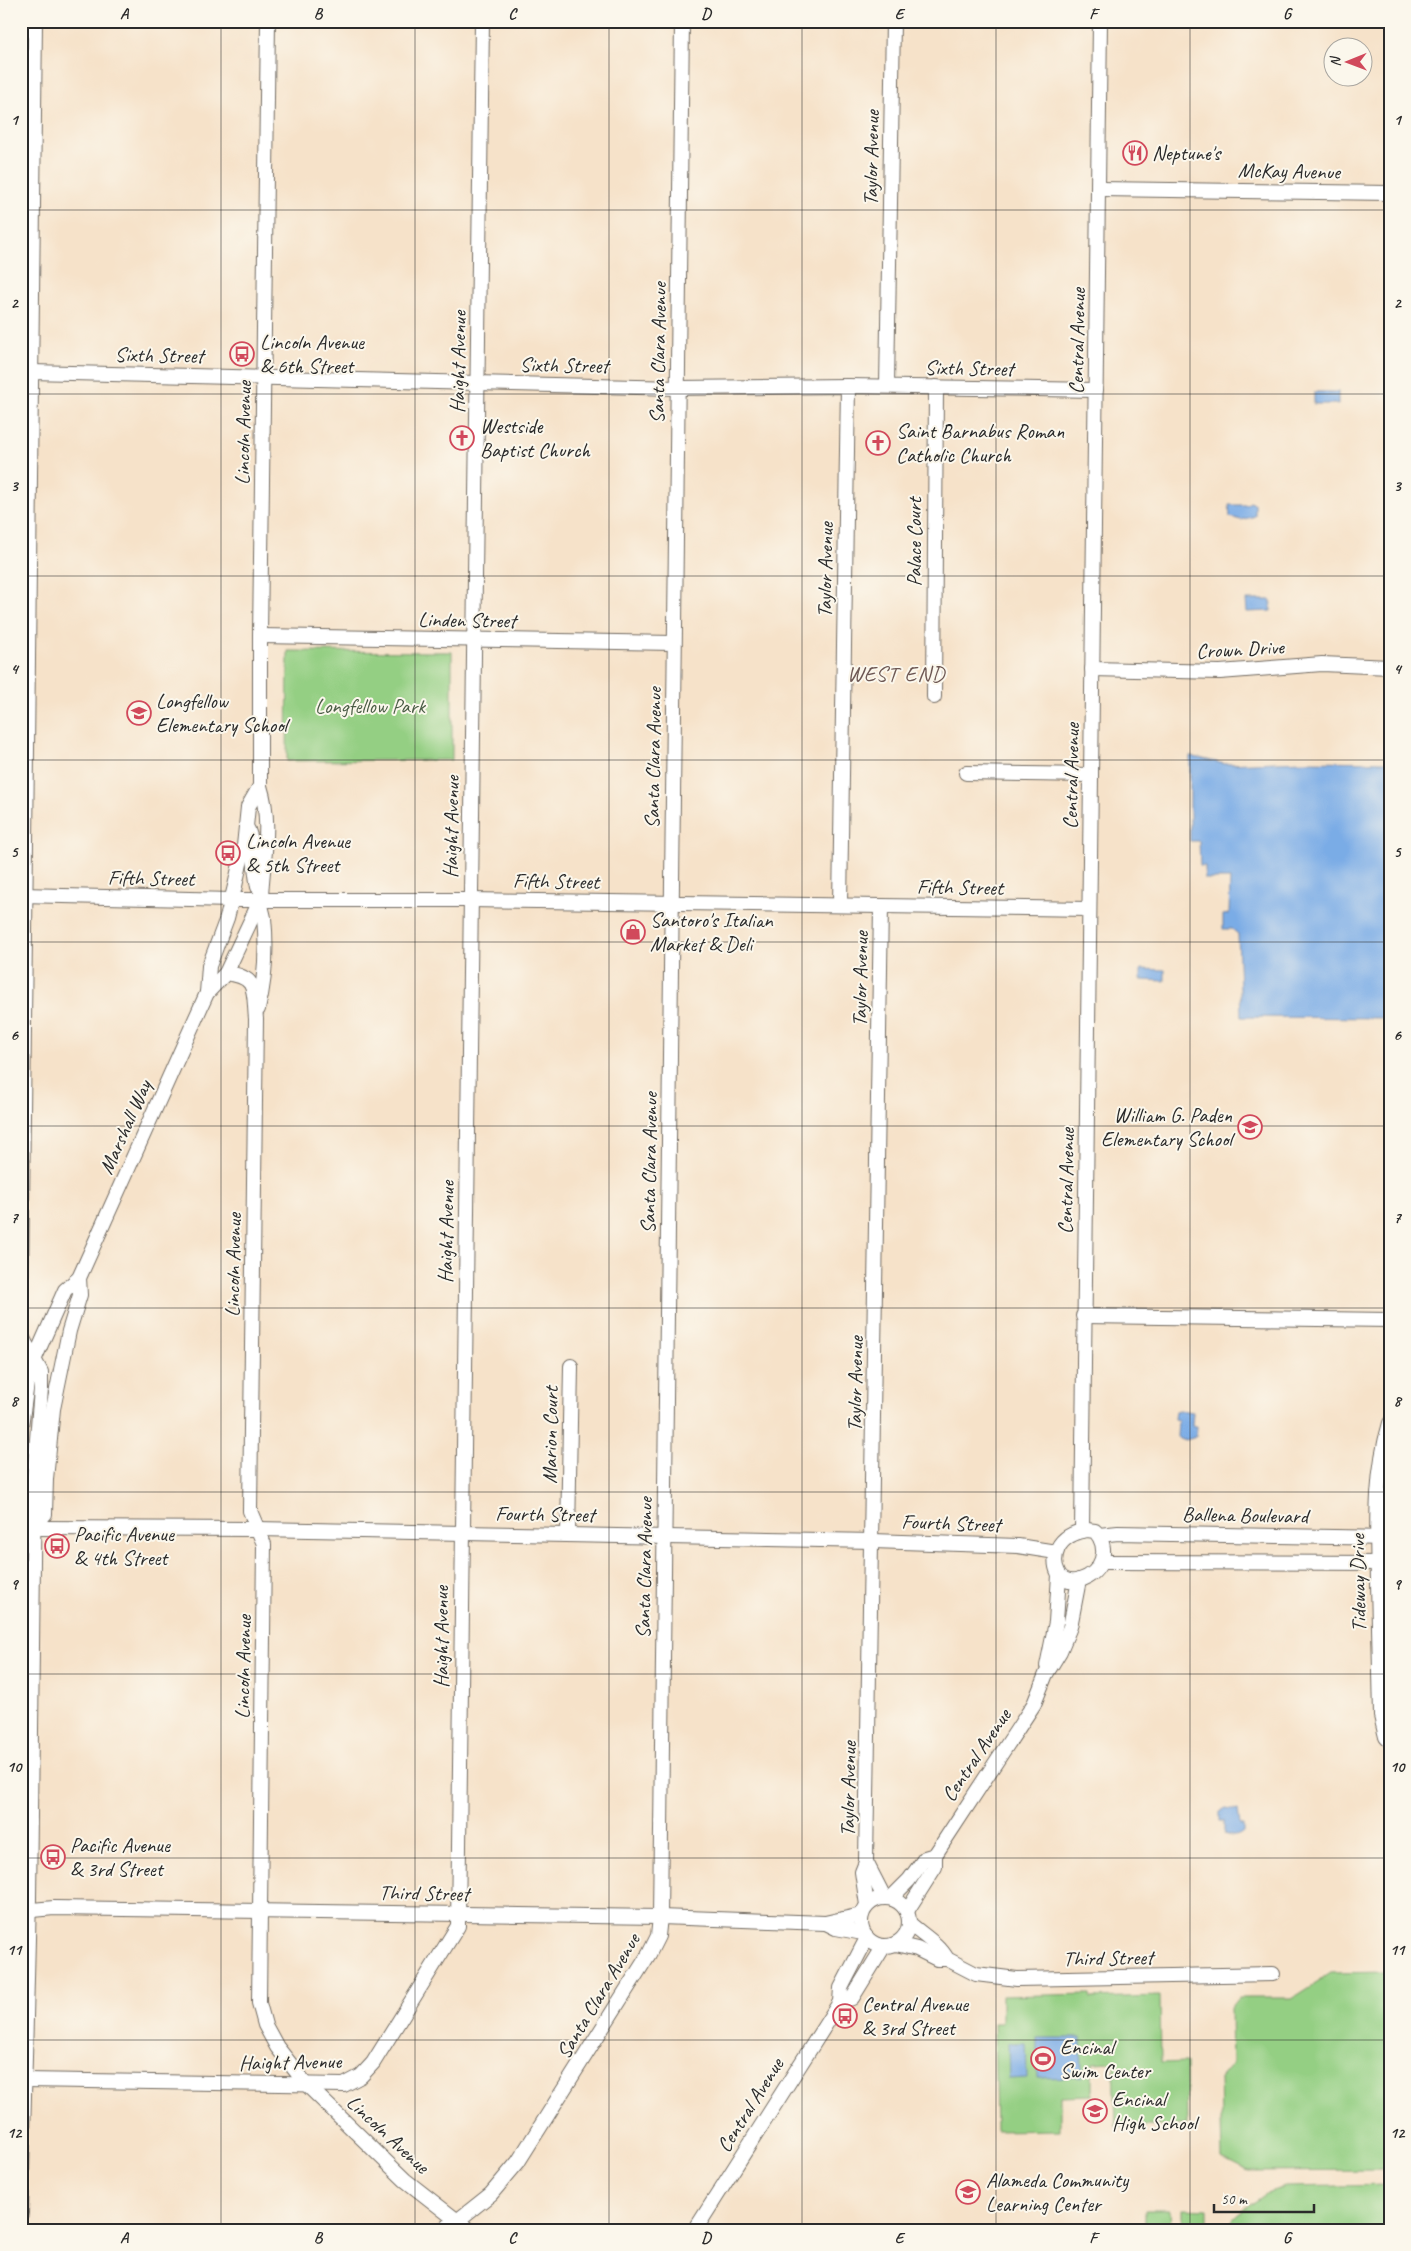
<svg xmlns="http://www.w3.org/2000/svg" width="1411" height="2251" viewBox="0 0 1411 2251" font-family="Caveat,sans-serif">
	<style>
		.green { fill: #94cf83; stroke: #607d57 }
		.water { fill: #7aace6; stroke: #526c88 }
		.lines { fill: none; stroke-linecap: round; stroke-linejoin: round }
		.minor-casing { stroke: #726b62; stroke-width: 16 }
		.minor { stroke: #fff; stroke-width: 14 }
		.grid { fill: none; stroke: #2b2b2b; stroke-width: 1; stroke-opacity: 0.55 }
		.labels { text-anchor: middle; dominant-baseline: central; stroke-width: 4; stroke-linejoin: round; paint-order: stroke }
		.poi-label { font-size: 21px; fill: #2b2b2b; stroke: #fbf7ec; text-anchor: start }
		.street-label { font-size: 21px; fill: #2b2b2b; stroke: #fbf7ec }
		.park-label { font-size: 21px; fill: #4a5c45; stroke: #fbf7ec }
		.neighbourhood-label { font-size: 22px; letter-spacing: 1px; fill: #6e5854; stroke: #fbf7ec }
		.neatline { fill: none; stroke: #2b2b2b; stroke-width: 2 }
		.grid-label { font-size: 16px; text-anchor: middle; font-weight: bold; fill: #2b2b2b }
	</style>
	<rect width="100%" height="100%" fill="#fbf7ec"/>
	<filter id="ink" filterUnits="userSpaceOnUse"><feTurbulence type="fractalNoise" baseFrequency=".02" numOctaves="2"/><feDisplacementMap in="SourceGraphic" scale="10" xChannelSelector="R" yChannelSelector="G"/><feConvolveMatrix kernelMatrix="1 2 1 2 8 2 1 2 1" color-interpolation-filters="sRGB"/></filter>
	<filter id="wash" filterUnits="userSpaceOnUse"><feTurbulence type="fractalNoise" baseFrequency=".0096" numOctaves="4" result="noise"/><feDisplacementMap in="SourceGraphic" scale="20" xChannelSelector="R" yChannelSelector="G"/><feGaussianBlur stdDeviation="1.12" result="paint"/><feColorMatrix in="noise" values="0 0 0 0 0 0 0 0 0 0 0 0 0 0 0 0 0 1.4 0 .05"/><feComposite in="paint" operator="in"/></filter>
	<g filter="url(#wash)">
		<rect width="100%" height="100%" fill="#f6e2c9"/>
		<g class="green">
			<path d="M288,651l164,1v108l-165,1z"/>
			<path d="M1390,1972v198l-142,1 -26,-13 -2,-80 12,-14 -1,-56 8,-10h53l39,-25z"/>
			<path d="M1090,1994l1,4 69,-2 1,67 25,-1 1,63 -71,2 -2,-65 -22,1v32l-32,1v34l-64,1 -2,-108h8v-27z"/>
			<path d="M1390,2185v45h-164l8,-12 16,-14 16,-11 19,-6z"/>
			<path d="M1182,2208l26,1v21h-26z"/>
			<path d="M1145,2210h25l1,20h-26z"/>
		</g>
		<g class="water">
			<rect x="1314" y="392" width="24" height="12"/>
			<path d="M1250,502l5,2v12l-14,4 -11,-3 -1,-12h17z"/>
			<path d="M1246,600h25v11l-24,1z"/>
			<path d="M1190,756l35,8 79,-3 86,1v256l-149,-1 -3,-83 -6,-5h-9v-14l6,-1 1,-35h-25v-13h-5l-1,-25h-9z"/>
			<path d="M1141,969l24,1v11l-24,-1z"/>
			<path d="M1179,1410l14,2 -1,14h4v11l-10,3 -9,-3 1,-17 -4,-1 1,-8z"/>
			<path d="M1226,1808l12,2 2,15h3v7c-6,5 -11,5 -19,2v-13h-4v-10z"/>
			<path d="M1037,2038h44l1,39 -45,1z"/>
			<path d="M1008,2043h18l1,35 -18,1z"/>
		</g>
	</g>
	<g filter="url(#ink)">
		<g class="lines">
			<g class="minor-casing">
				<g id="minor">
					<path d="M1099,189l291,4"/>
					<path d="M31,372l647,16 170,-2 248,4"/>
					<path d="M887,386l6,-365"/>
					<path d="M260,636l414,7"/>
					<path d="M1092,669l128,3 102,-8 68,3"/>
					<path d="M934,697l2,-310"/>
					<path d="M966,773l125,2"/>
					<path d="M248,830c7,18 6,38 10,57"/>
					<path d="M21,895l211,5h238l619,9"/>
					<path d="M840,905l8,-519"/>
					<path d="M226,973c33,4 27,18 30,46l-6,492 14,33 -5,459 6,22 12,22 29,37 99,96 64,50"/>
					<path d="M207,993l2,-27 18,-48 8,-32 9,-40 4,-39 12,-21"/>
					<path d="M258,1009c7,-29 9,-62 6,-91 -1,-6 -4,-13 -3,-19 1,-40 12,-72 -1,-113v-150l8,-615"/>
					<path d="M21,1297l14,-1276"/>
					<path d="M1083,1316l307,4"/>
					<path d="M21,1335l20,37v17l-7,87 -5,423 -8,315"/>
					<path d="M1390,1423c-16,53 -13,105 -12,159 1,45 2,90 3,134l5,21 4,4"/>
					<path d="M21,1426l6,-43 8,-25 30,-68 14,-12 128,-285 19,-20 34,-72"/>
					<path d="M21,1513l12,15"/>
					<path d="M33,1528l224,1 616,12 145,5 38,6"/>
					<path d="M33,1528l12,-14 1,-35 7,-70 16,-78 11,-36 -1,-17"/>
					<path d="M1087,1530l8,1c16,18 7,42 -15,49 -22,7 -29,-16 -22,-32 6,-12 17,-16 29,-18z"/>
					<path d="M1082,1531l18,-1510"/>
					<path d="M568,1535l3,-169"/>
					<path d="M1099,1535l19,-2 272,5"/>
					<path d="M1102,1562l288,1"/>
					<path d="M1047,1666l9,-44 3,-47"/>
					<path d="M866,1862l18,35"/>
					<circle cx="885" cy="1922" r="24"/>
					<path d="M891,1898l18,-18 16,-22 10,-3"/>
					<path d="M867,1905l-5,-33 4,-10 15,-956"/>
					<path d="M21,1911l33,-3 606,9 165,6 36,-8"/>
					<path d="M907,1911l28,-44v-12l99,-151 12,-30 14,-23 10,-24 9,-47"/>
					<path d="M826,1923l10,5 27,5"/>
					<path d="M909,1923c13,12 30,21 38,36"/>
					<path d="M896,1944l21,5 20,10h10l29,15 41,5 256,-5"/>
					<path d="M840,2002l12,-4 32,-52"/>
					<path d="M25,2080l319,5 17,-9 12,-13 85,-137 24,-1905"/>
					<path d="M441,2230l16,-9 34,-27 27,-32 131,-208 9,-18 2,-19 22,-1896"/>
					<path d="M695,2230l145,-228 1,-14 26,-50"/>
				</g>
			</g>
			<use href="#minor" class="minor"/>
		</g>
	</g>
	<path class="grid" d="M221,21v2209M415,21v2209M609,21v2209M802,21v2209M996,21v2209M1190,21v2209M21,210h1369M21,394h1369M21,576h1369M21,760h1369M21,942h1369M21,1126h1369M21,1308h1369M21,1492h1369M21,1674h1369M21,1858h1369M21,2040h1369"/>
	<defs>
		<g id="restaurant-ring" transform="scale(1.25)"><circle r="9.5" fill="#fbf7ec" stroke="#d1495b" stroke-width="1.5"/><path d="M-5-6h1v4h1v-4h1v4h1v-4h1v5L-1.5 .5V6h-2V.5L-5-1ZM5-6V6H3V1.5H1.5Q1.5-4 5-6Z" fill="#d1495b"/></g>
		<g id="bus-ring" transform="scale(1.25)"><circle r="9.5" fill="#fbf7ec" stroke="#d1495b" stroke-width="1.5"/><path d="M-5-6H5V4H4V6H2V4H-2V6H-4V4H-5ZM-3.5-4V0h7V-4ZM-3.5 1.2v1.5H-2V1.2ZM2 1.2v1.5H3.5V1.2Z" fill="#d1495b"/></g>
		<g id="church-ring" transform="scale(1.25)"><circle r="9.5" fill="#fbf7ec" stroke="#d1495b" stroke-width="1.5"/><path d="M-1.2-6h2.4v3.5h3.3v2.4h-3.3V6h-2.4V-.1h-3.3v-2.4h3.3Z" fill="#d1495b"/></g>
		<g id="school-ring" transform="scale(1.25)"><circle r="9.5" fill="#fbf7ec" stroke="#d1495b" stroke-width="1.5"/><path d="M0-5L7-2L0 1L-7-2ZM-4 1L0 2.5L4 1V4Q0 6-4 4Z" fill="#d1495b"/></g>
		<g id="shop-ring" transform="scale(1.25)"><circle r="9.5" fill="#fbf7ec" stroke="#d1495b" stroke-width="1.5"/><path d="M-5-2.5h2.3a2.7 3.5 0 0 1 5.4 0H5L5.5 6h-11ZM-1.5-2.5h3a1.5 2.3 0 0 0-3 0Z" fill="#d1495b"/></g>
		<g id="stadium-ring" transform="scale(1.25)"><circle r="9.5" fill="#fbf7ec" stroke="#d1495b" stroke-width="1.5"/><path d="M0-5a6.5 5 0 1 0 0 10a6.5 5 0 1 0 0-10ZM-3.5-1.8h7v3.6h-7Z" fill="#d1495b"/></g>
	</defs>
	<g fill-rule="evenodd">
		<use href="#restaurant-ring" x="1135" y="153"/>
		<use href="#bus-ring" x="242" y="354"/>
		<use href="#church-ring" x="462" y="438"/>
		<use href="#church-ring" x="878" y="443"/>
		<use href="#school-ring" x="139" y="713"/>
		<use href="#bus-ring" x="228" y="853"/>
		<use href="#shop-ring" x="633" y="932"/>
		<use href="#school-ring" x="1250" y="1127"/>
		<use href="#bus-ring" x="57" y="1546"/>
		<use href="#bus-ring" x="53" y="1857"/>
		<use href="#bus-ring" x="845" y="2016"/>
		<use href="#stadium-ring" x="1043" y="2059"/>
		<use href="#school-ring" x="1095" y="2111"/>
		<use href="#school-ring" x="968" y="2192"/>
	</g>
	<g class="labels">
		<g class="poi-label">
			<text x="1152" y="153">Neptune's</text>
			<text x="260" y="342">Lincoln Avenue<tspan x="260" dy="24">&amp; 6th Street</tspan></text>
			<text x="480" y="426">Westside<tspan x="480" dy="24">Baptist Church</tspan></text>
			<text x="896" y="431">Saint Barnabus Roman<tspan x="896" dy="24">Catholic Church</tspan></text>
			<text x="156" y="701">Longfellow<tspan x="156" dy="24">Elementary School</tspan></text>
			<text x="246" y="841">Lincoln Avenue<tspan x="246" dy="24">&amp; 5th Street</tspan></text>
			<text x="650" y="920">Santoro's Italian<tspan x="650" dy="24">Market &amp; Deli</tspan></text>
			<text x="1232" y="1115" text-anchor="end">William G. Paden<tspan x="1232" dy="24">Elementary School</tspan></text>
			<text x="74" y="1534">Pacific Avenue<tspan x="74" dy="24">&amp; 4th Street</tspan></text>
			<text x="70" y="1845">Pacific Avenue<tspan x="70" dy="24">&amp; 3rd Street</tspan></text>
			<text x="862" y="2004">Central Avenue<tspan x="862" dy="24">&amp; 3rd Street</tspan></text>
			<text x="1060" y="2047">Encinal<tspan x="1060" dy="24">Swim Center</tspan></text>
			<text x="1112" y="2099">Encinal<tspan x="1112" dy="24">High School</tspan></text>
			<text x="986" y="2180">Alameda Community<tspan x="986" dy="24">Learning Center</tspan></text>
		</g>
		<g class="street-label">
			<text transform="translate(871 158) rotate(-89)">Taylor Avenue</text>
			<text transform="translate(1289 171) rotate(1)">McKay Avenue</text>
			<text transform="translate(1077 341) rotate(-89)">Central Avenue</text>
			<text transform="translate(658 353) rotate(-89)">Santa Clara Avenue</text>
			<text transform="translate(159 355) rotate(1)">Sixth Street</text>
			<text transform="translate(458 362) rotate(-89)">Haight Avenue</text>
			<text transform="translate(564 365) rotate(1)">Sixth Street</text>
			<text transform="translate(969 368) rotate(1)">Sixth Street</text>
			<text transform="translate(243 433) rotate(-89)">Lincoln Avenue</text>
			<text transform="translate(914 542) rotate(-90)">Palace Court</text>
			<text transform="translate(825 570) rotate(-89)">Taylor Avenue</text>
			<text transform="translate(467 620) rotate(1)">Linden Street</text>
			<text transform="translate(1240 649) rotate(-3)">Crown Drive</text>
			<text transform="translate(653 758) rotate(-89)">Santa Clara Avenue</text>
			<text transform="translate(1071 776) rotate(-89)">Central Avenue</text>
			<text transform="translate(451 827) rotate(-89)">Haight Avenue</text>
			<text transform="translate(151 878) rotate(1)">Fifth Street</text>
			<text transform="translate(556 881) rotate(1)">Fifth Street</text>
			<text transform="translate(960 887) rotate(1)">Fifth Street</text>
			<text transform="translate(860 979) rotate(-89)">Taylor Avenue</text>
			<text transform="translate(125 1127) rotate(-66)">Marshall Way</text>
			<text transform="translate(649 1163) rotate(-89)">Santa Clara Avenue</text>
			<text transform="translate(1066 1181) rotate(-89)">Central Avenue</text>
			<text transform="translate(446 1232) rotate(-89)">Haight Avenue</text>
			<text transform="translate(233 1265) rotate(-89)">Lincoln Avenue</text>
			<text transform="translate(855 1384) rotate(-89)">Taylor Avenue</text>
			<text transform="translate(550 1435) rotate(-89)">Marion Court</text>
			<text transform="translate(545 1514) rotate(1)">Fourth Street</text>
			<text transform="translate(1245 1515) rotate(1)">Ballena Boulevard</text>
			<text transform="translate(951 1523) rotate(2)">Fourth Street</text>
			<text transform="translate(644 1568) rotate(-89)">Santa Clara Avenue</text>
			<text transform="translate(1358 1583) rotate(-91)">Tideway Drive</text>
			<text transform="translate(441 1637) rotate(-90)">Haight Avenue</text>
			<text transform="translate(243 1667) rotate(-89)">Lincoln Avenue</text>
			<text transform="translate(976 1755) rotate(-56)">Central Avenue</text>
			<text transform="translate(848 1789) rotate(-89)">Taylor Avenue</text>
			<text transform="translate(424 1893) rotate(1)">Third Street</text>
			<text transform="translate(1108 1958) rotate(-1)">Third Street</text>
			<text transform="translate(598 1996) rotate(-59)">Santa Clara Avenue</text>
			<text transform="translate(290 2062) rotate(-1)">Haight Avenue</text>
			<text transform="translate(750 2105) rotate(-58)">Central Avenue</text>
			<text transform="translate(388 2134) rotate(43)">Lincoln Avenue</text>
		</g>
		<g class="park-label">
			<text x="370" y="706">Longfellow Park</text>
		</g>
		<g class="neighbourhood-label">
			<text x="896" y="674">WEST END</text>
		</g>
	</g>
	<rect width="1411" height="2251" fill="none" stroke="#fbf7ec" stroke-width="55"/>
	<g transform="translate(1348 62) rotate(269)"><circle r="24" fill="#fbf7ec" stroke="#a8a59f"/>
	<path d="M0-4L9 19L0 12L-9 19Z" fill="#d1495b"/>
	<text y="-8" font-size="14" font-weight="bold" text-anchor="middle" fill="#2b2b2b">N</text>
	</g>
	<path d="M1214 2204v8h100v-8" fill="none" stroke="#2b2b2b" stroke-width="2.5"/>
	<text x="1221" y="2204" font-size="15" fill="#2b2b2b" stroke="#fbf7ec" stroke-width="4" paint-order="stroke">50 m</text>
	<rect x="28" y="28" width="1356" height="2196" class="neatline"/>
	<g class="grid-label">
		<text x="124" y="19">A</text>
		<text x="318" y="19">B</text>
		<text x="512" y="19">C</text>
		<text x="706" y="19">D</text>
		<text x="899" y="19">E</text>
		<text x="1093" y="19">F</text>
		<text x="1287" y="19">G</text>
		<text x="14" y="125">1</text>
		<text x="1397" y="125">1</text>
		<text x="14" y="308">2</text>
		<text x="1397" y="308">2</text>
		<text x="14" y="491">3</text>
		<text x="1397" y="491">3</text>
		<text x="14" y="674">4</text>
		<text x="1397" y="674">4</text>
		<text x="14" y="857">5</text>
		<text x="1397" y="857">5</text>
		<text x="14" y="1040">6</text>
		<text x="1397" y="1040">6</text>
		<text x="14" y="1223">7</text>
		<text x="1397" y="1223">7</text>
		<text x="14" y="1406">8</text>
		<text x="1397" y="1406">8</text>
		<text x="14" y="1589">9</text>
		<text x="1397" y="1589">9</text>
		<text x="14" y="1772">10</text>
		<text x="1397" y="1772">10</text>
		<text x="14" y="1955">11</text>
		<text x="1397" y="1955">11</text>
		<text x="14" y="2138">12</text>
		<text x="1397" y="2138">12</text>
		<text x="124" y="2243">A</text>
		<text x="318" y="2243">B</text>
		<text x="512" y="2243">C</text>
		<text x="706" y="2243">D</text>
		<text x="899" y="2243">E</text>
		<text x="1093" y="2243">F</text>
		<text x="1287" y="2243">G</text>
	</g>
</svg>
